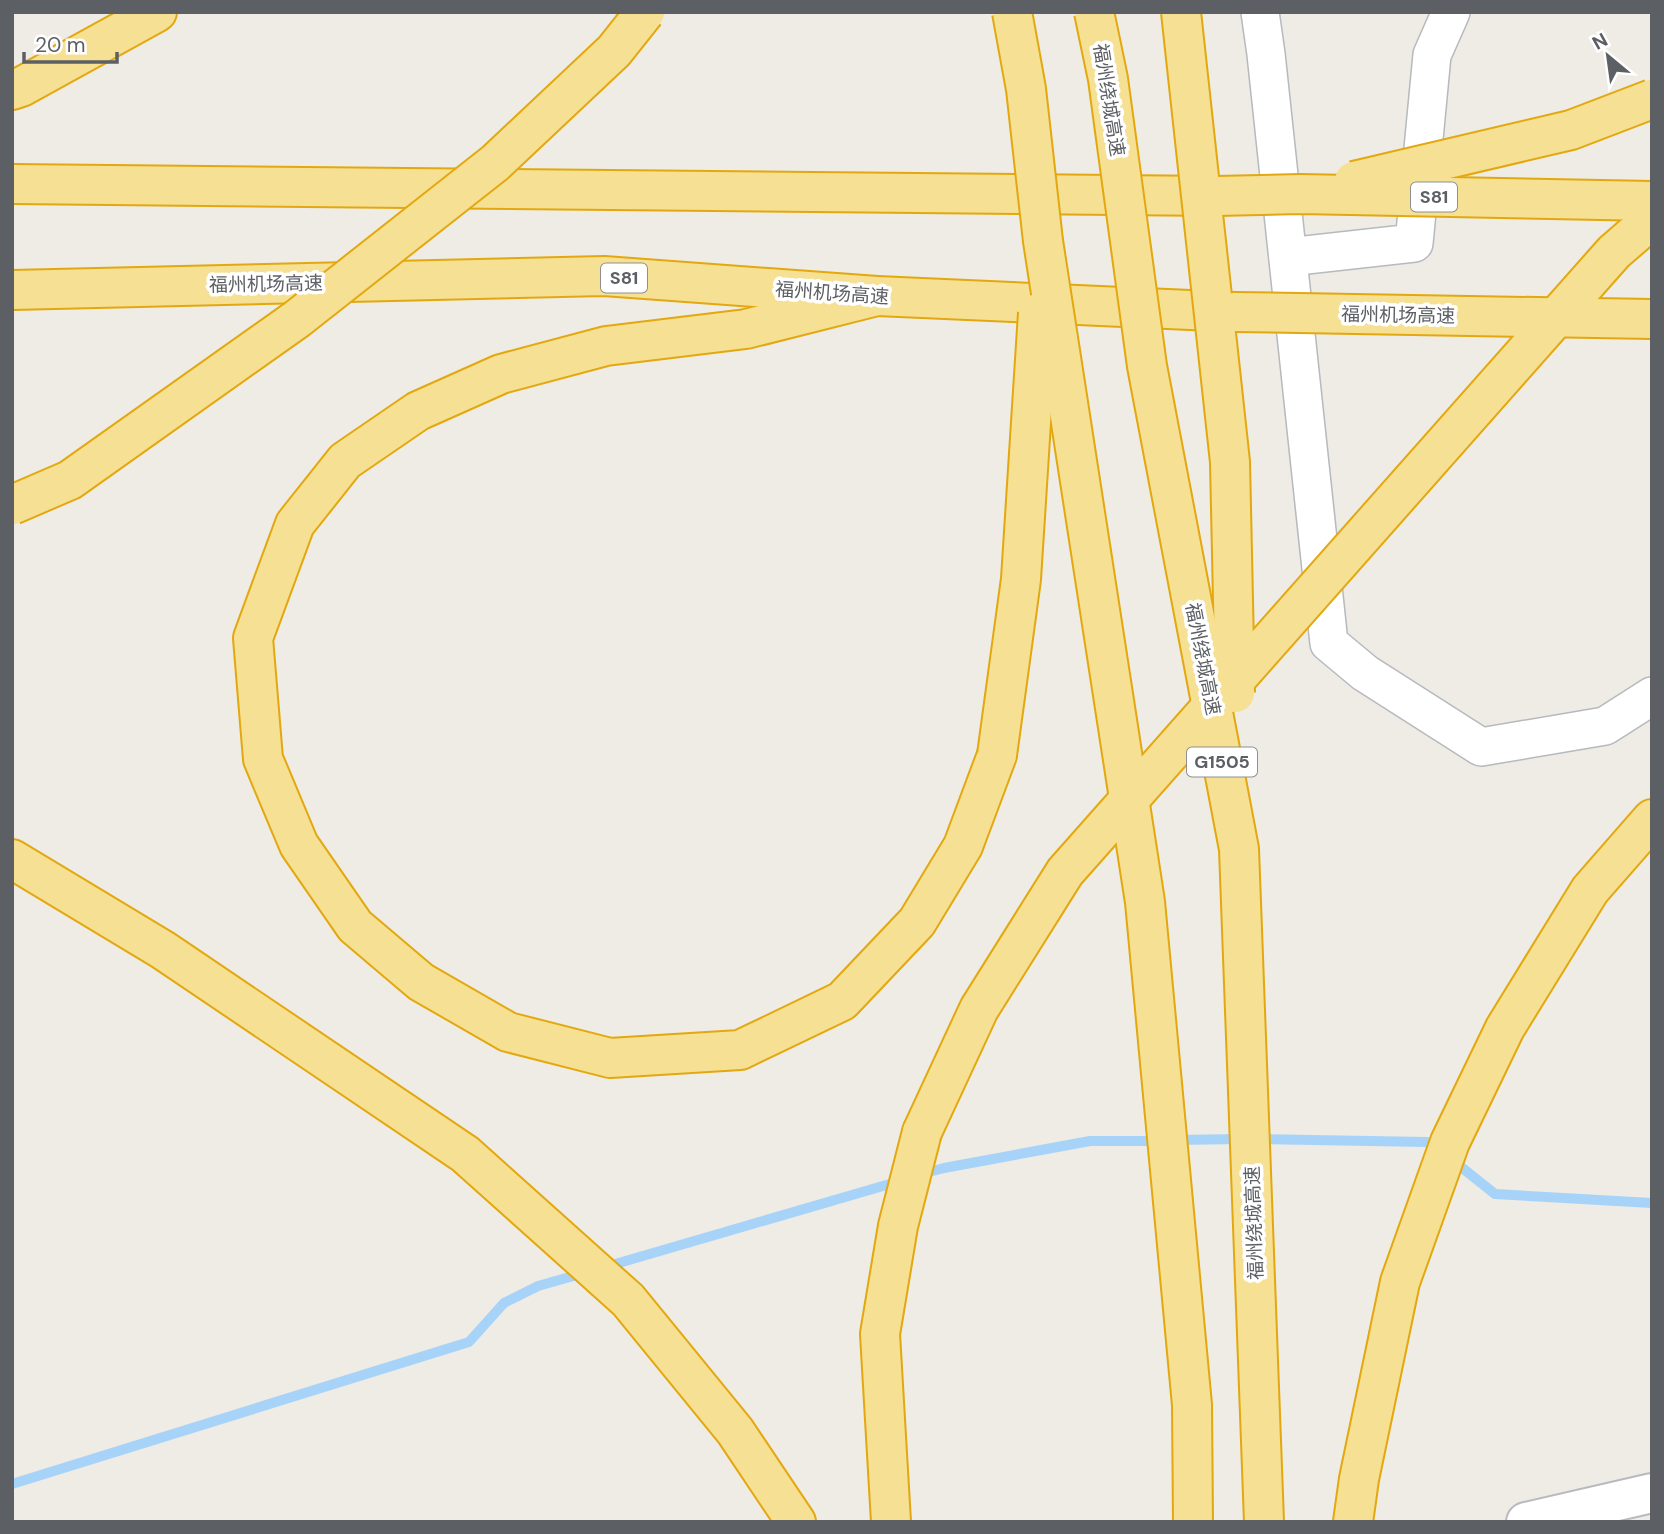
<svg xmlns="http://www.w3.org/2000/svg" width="1664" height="1534" viewBox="0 0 1664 1534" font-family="'DM Sans','Noto Sans SC',sans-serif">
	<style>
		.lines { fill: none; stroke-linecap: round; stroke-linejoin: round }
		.stream { stroke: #a8d3f9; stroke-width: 10 }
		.street-casing { stroke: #b6b9bd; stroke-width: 40 }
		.secondary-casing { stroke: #b8babf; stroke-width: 42 }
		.highway-casing { stroke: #e3a80f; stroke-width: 42 }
		.street { stroke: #fff; stroke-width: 37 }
		.secondary { stroke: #fff; stroke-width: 38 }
		.highway { stroke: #f6e093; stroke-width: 38 }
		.highway-bridge-casing { stroke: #e3a80f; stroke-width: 42; stroke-linecap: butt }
		.highway-bridge { stroke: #f6e093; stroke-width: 38 }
		.labels { text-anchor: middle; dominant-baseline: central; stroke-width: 7; stroke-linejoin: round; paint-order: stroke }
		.shield { fill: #fff; stroke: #8d8f92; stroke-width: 2 }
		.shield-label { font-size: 18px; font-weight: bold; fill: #5c5f64 }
		.street-label { font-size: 19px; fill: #5c5f64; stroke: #fff }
	</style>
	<rect width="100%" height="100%" fill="#eeece4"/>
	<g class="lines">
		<g class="stream">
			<path d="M1257,1139l170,3 12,8"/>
			<path d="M1173,1140l69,-1"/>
			<path d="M1451,1159l44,35 157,9"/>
			<path d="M921,1174l23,-6 146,-27h68"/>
			<path d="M605,1267l295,-86"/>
			<path d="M12,1484l457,-142 35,-39 34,-17 46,-13"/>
		</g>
		<g class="street-casing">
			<g id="street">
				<path d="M1260,12l6,42 63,589 36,30 116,74 124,-21 47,-30"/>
				<path d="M1288,257l126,-14 18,-188 19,-43"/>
			</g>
		</g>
		<g class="secondary-casing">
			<path id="secondary" d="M1526,1522l126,-29"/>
		</g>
		<g class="highway-casing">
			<g id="highway">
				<path d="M12,90l9,-3 136,-75"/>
				<path d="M12,184l1204,12"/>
				<path d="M12,290l592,-14 273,20 358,16"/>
				<path d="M877,296l-131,33 -140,17 -105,28 -83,37 -73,50 -50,63 -42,114 10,121 36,86 56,81 66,56 87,50 102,26 130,-8 102,-49 75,-79 46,-76 34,-91"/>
				<path d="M12,859l151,91 302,204 163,146 107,131 61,91"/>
				<path d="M891,1522l-11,-188 18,-108 24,-94"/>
				<path d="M1353,1522l6,-43 41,-197 50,-140 55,-114 85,-138 62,-71"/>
			</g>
		</g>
		<use href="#street" class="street"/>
		<use href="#secondary" class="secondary"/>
		<use href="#highway" class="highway"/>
		<g class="highway-bridge-casing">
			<g id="highway-bridge">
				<path d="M1012,12l14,77 17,152 102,661 47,503 1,117"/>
				<path d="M1094,12l14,67 39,287 92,483 25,673"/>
				<path d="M1181,12l49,450 5,231"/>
				<path d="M1354,181l217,-51 81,-31"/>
				<path d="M1216,196l84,-2 352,7"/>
				<path d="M1235,312l417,7"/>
				<path d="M12,505l58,-25 227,-161 198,-156 119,-112 31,-39"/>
				<path d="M997,755l24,-176 17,-266"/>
				<path d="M922,1132l57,-123 86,-137 549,-620 38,-33"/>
			</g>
		</g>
		<use href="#highway-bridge" class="highway-bridge"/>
	</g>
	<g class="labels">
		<g class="shield">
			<rect x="1411" y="182.5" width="46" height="29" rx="5"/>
			<rect x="601" y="263.5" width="46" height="29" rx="5"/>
			<rect x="1187" y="747.5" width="70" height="29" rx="5"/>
		</g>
		<g class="shield-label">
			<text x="1434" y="197">S81</text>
			<text x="624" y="278">S81</text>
			<text x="1222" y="762">G1505</text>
		</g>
		<g class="street-label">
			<text transform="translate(1109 100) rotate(81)">福州绕城高速</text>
			<text transform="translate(266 284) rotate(-1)">福州机场高速</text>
			<text transform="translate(832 293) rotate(4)">福州机场高速</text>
			<text transform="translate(1398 315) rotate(1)">福州机场高速</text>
			<text transform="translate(1203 659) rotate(79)">福州绕城高速</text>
			<text transform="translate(1254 1223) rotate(-92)">福州绕城高速</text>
		</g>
	</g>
	<rect width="1664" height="1534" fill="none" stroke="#5c5f64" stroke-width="28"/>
	<g transform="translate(1608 56) rotate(331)" stroke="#ffffff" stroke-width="5" paint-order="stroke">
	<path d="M0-5L12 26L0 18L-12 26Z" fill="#5c5f64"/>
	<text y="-10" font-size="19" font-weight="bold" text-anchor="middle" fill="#5c5f64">N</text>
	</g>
	<path d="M24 52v10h93v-10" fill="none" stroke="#5c5f64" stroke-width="3.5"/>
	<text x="35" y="52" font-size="21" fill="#5c5f64" stroke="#ffffff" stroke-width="5" paint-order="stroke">20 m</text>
</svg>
